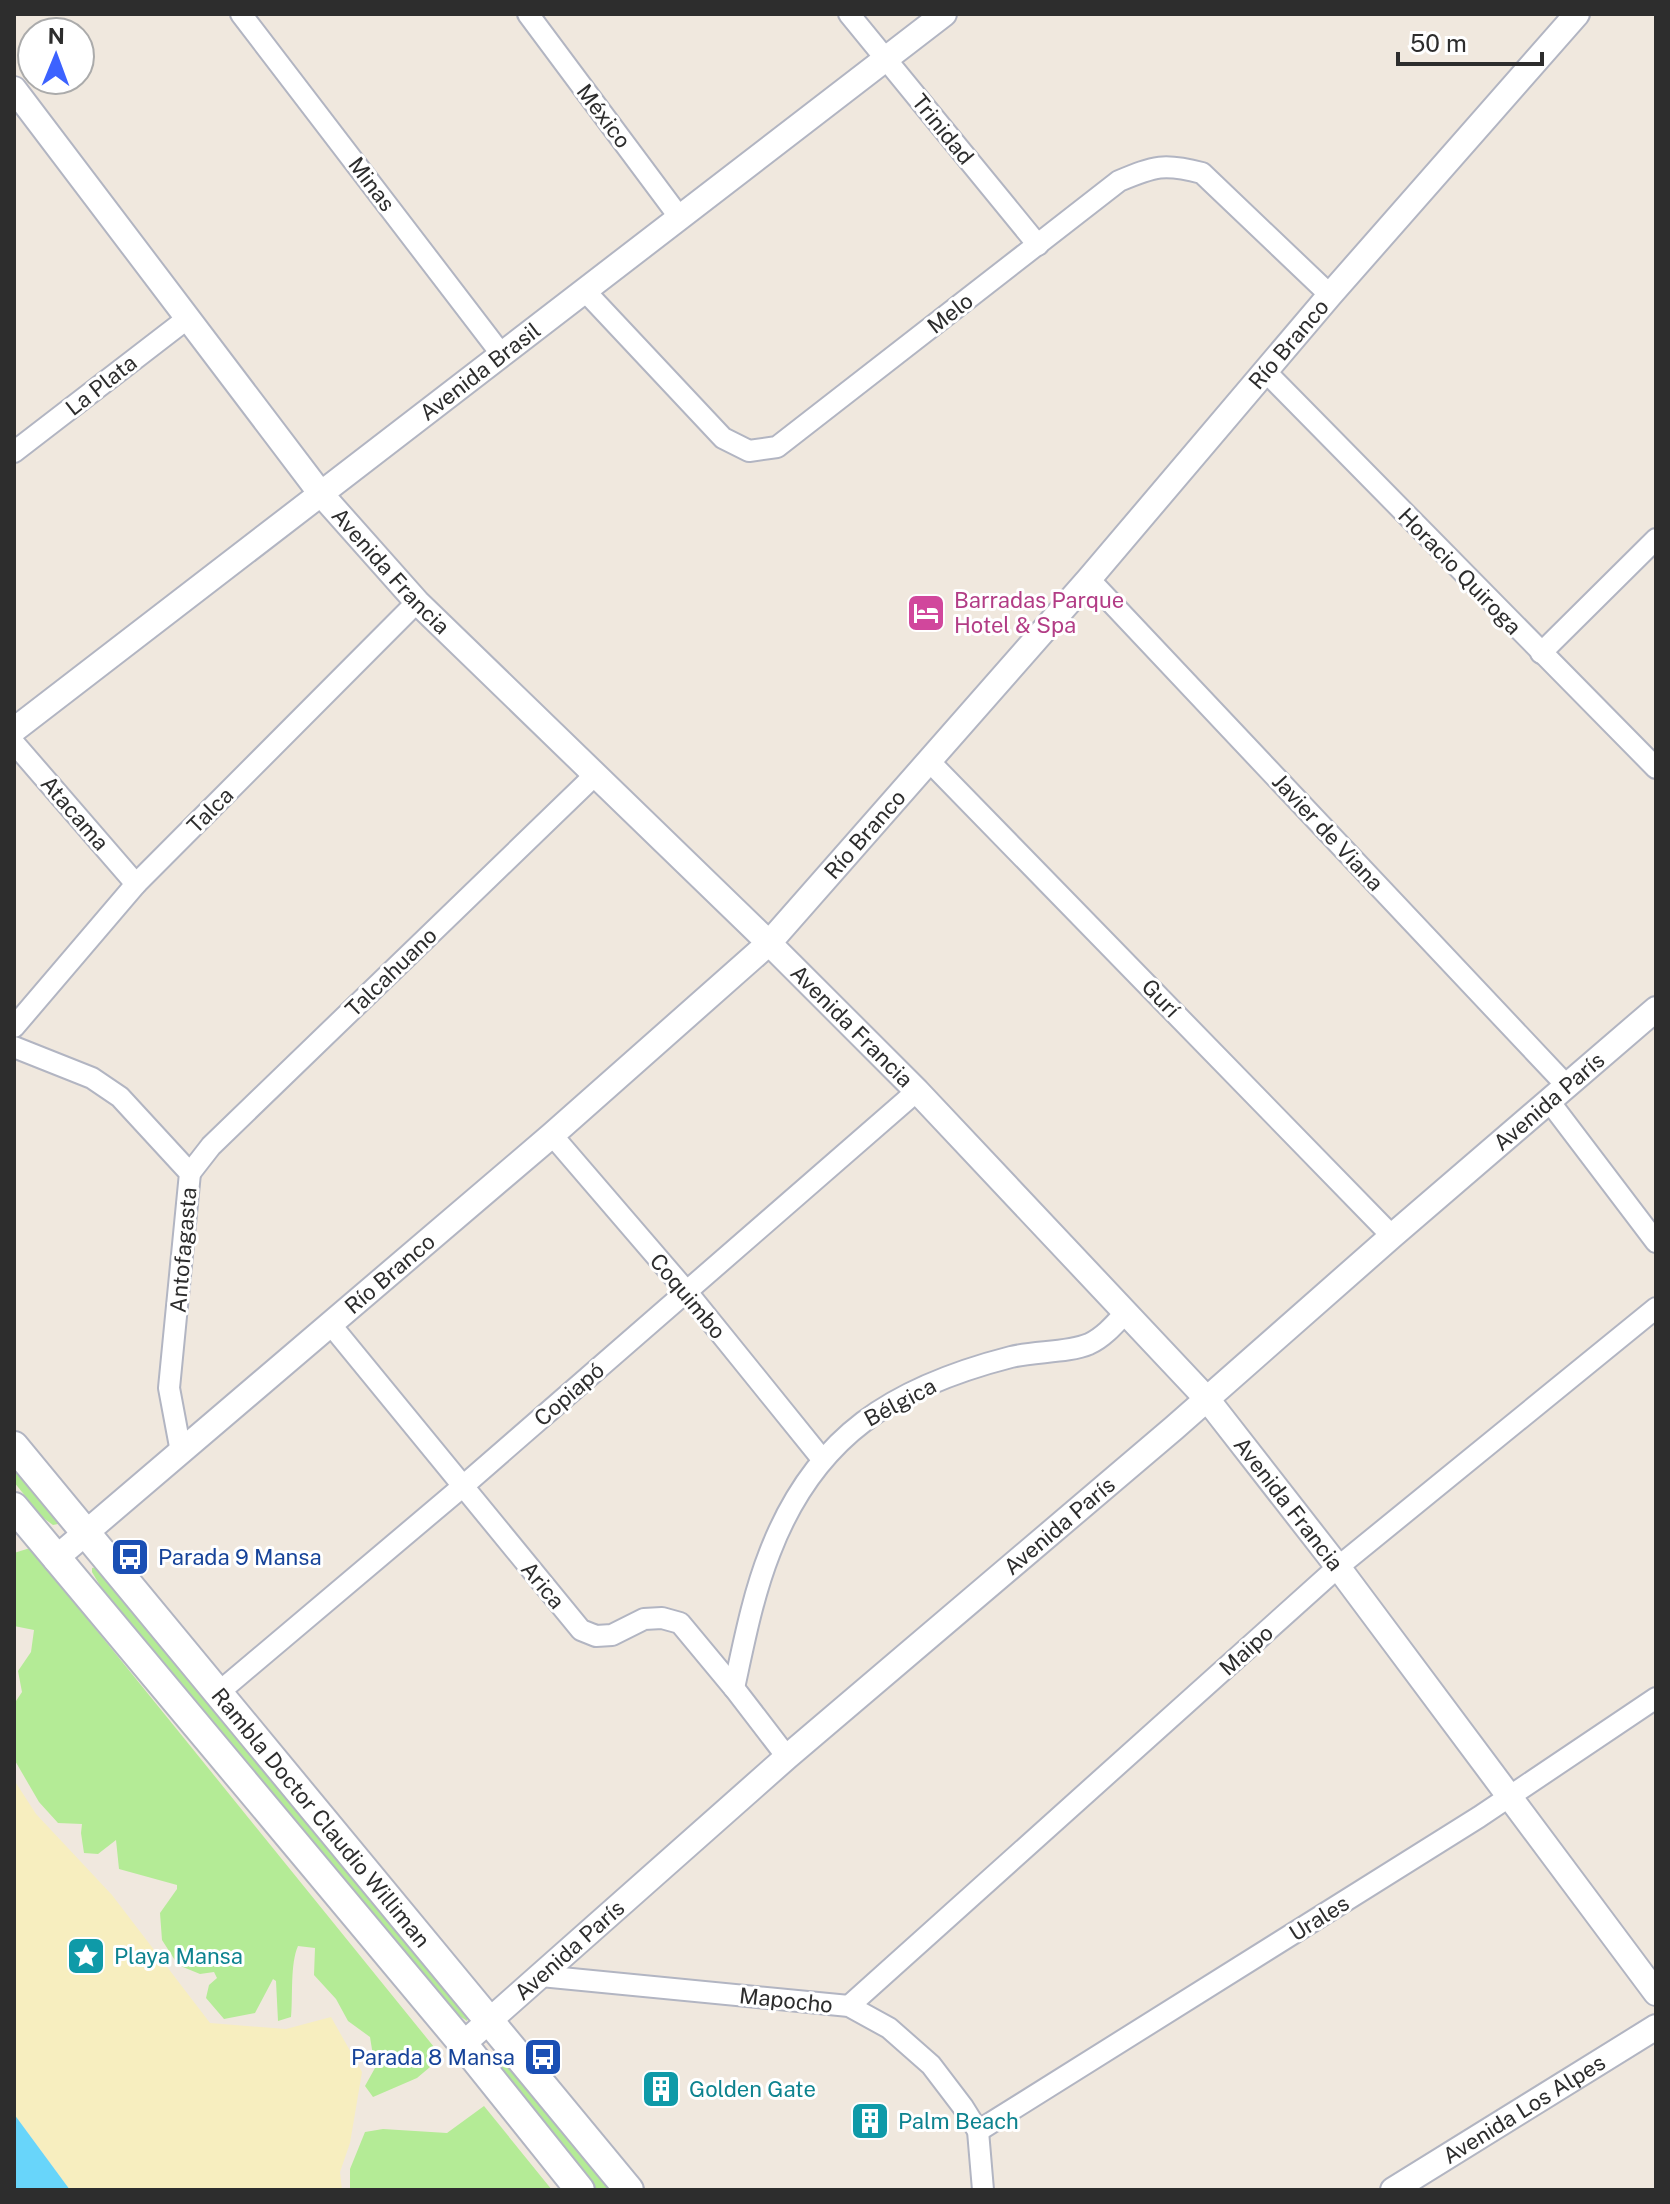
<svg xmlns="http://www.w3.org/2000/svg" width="1670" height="2204" viewBox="0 0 1670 2204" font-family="'Public Sans',sans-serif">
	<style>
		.green { fill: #b4eb96 }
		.sand { fill: #f7eebf }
		.water { fill: #68d5fa }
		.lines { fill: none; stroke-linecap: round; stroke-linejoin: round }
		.minor-casing { stroke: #b2b5c2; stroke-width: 24 }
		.tertiary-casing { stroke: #b2b5c2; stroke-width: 28 }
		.secondary-casing { stroke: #b2b5c2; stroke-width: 32 }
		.minor { stroke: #fff; stroke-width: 20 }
		.tertiary { stroke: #fff; stroke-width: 24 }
		.secondary { stroke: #fff; stroke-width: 28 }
		.labels { text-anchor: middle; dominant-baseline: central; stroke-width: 6; stroke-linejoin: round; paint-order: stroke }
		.street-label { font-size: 22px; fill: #2d2d2d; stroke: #fff }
		.hotel-label { font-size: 22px; fill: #b23c85; stroke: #fff; text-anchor: start }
		.transit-label { font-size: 22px; fill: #164399; stroke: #fff; text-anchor: start }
		.culture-label { font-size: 22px; fill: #0d838f; stroke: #fff; text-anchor: start }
	</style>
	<rect width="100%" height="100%" fill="#f0e8de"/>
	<g class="green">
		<path d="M14,1460l46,61 -2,3 -5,1 -11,-8 -28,-35z"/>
		<path d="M30,1548l404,499 2,15 -19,16 -44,19 -8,-11 10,-18 -5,-31 -22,-16 -12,-22 -22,-24 1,-27 -17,-2c-8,18 -5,50 -7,71l-13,4 -2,-40 -3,-2 -18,34 -31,6 -18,-21 3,-13 8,-7 -3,-6 -14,2 -22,-9 -16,-25 -2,-27 17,-24v-4l-58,-16 -3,-29 -18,14 -14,-1 -3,-20 1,-9 -24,-1 -19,-21 -25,-43v-55l8,-12 -4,-21 13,-19 3,-22 -20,-4v-73z"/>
		<path d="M97,1567l371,449 -1,5 -28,-19 -337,-413 -10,-17v-4z"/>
		<path d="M498,2057l12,10 101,123h-18l-100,-127 2,-5z"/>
		<path d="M484,2106l68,84h-202v-21l15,-37 18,-3 64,4z"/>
	</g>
	<path class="sand" d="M14,1780l22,34 76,81 98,128 76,6 45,-12 31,55 -12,71 -10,29 2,18h-272l-56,-76z"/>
	<path class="water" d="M14,2114l56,76h-56z"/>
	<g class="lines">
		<g class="minor-casing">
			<g id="minor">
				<path d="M241,14l261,341"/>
				<path d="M528,14l152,204"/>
				<path d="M849,14l189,231"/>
				<path d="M585,291l138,147 26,13 28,-4 342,-266c36,-15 45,-18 83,-8l128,122"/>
				<path d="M1265,371l391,397"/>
				<path d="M14,452l174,-134"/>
				<path d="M1089,579l478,507"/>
				<path d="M1541,653l115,-114"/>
				<path d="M14,743l122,141"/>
				<path d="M929,761l463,475"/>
				<path d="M14,1027l122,-143 281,-282"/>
				<path d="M14,1047l78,31 28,19 70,76 -21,215 12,64"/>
				<path d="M1549,1101l107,141"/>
				<path d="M552,1135l135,157 135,167"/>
				<path d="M190,1173l21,-27 385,-372"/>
				<path d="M331,1325l250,305 15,6 16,-1 32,-16 18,-1 18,5 54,65 53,69"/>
				<path d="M734,1688c10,-46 19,-93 36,-136 45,-117 124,-165 241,-195 23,-6 57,-4 78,-13 15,-7 26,-20 37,-32"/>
				<path d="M218,1693l244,-206 455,-396"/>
				<path d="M541,1976l308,30 40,22 42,37 32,42 15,24 5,59"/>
				<path d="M849,2006l489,-439 318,-259"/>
				<path d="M978,2131l501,-314 177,-119"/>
			</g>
		</g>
		<g class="tertiary-casing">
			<g id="tertiary">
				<path id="s1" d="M14,89l307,405 96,108 352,341 148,148 290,308 131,168 318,426"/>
				<path id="s2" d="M14,730l930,-716"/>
				<path id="s3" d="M55,1559l497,-424 217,-192 320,-364 241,-284 247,-281"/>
				<path id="s4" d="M463,2044l324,-287 387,-329 218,-192 264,-227"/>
				<path id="s5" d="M1393,2190l263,-163"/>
			</g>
		</g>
		<g class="secondary-casing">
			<g id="secondary">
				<path id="s6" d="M14,1446l615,744"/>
				<path d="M14,1507l449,537 117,146"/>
			</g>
		</g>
		<use href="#minor" class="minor"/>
		<use href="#tertiary" class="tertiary"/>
		<use href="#secondary" class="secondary"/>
	</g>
	<defs>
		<g id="hotel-square" transform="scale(2)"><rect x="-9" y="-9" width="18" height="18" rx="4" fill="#d1479c" stroke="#fff"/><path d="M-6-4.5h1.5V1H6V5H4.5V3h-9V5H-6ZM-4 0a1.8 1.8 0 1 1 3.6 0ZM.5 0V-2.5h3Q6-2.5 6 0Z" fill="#fff"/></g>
		<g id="bus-square" transform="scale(2)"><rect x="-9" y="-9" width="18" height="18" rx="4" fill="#1a4fb4" stroke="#fff"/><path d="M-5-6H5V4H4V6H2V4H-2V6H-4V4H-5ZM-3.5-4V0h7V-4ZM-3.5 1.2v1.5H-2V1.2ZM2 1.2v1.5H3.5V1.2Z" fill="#fff"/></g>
		<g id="sight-square" transform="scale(2)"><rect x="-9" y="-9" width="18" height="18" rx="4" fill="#0f9aa8" stroke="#fff"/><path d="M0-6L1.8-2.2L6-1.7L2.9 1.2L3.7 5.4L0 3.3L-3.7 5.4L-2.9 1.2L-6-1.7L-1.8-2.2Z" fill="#fff"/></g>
		<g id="building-square" transform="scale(2)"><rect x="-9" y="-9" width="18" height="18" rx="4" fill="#0f9aa8" stroke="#fff"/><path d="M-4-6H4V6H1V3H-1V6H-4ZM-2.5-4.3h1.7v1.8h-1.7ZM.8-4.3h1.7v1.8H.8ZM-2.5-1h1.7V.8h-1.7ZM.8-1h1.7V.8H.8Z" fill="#fff"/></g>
	</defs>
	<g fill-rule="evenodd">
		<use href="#hotel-square" x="926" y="613"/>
		<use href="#bus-square" x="130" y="1557"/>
		<use href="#sight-square" x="86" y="1956"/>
		<use href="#bus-square" x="543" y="2057"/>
		<use href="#building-square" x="661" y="2089"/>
		<use href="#building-square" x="870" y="2121"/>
	</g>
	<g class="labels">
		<g class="street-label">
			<text transform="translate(604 116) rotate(53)">México</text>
			<text transform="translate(943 129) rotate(51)">Trinidad</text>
			<text transform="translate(372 184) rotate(53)">Minas</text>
			<text transform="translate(950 313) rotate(-38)">Melo</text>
			<text stroke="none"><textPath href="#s3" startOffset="1736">Río Branco</textPath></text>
			<text stroke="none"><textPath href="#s2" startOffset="588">Avenida Brasil</textPath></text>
			<text transform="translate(101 385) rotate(-38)">La Plata</text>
			<text stroke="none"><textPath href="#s1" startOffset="612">Avenida Francia</textPath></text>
			<text transform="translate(1460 571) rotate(46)">Horacio Quiroga</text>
			<text transform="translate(210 810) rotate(-45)">Talca</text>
			<text transform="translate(75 813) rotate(49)">Atacama</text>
			<text transform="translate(1328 832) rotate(47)">Javier de Viana</text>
			<text stroke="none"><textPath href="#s3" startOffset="1088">Río Branco</textPath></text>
			<text transform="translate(391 972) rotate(-44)">Talcahuano</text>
			<text transform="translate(1161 998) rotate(46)">Gurí</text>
			<text stroke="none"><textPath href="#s1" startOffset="1260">Avenida Francia</textPath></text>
			<text stroke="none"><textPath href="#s4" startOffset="1438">Avenida París</textPath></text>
			<text transform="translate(183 1250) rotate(-85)">Antofagasta</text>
			<text stroke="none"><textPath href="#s3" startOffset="440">Río Branco</textPath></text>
			<text transform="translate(688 1296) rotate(50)">Coquimbo</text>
			<text transform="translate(569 1394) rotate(-41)">Copiapó</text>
			<text transform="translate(900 1402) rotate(-28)">Bélgica</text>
			<text stroke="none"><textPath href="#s1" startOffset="1908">Avenida Francia</textPath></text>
			<text stroke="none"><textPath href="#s4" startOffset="790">Avenida París</textPath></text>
			<text transform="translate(543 1585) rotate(50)">Arica</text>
			<text transform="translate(1246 1650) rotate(-42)">Maipo</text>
			<text stroke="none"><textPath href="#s6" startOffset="482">Rambla Doctor Claudio Williman</textPath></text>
			<text transform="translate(1319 1918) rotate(-32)">Urales</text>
			<text stroke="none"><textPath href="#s4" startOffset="142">Avenida París</textPath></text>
			<text transform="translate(786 2000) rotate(6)">Mapocho</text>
			<text stroke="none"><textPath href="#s5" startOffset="154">Avenida Los Alpes</textPath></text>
		</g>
		<g class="hotel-label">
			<text x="954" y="600">Barradas Parque<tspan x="954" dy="25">Hotel &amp; Spa</tspan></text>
		</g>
		<g class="transit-label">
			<text x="158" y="1557">Parada 9 Mansa</text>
			<text x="515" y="2057" text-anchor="end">Parada 8 Mansa</text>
		</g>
		<g class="culture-label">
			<text x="114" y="1956">Playa Mansa</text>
			<text x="689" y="2089">Golden Gate</text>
			<text x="898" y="2121">Palm Beach</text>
		</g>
	</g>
	<rect width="1670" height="2204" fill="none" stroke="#2d2d2d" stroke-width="32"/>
	<g transform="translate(56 56) rotate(1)"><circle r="38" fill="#ffffff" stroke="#ababab" stroke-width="2"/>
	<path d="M0-6L14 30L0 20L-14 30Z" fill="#3c62ff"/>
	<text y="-12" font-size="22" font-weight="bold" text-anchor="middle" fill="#2d2d2d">N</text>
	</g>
	<path d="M1398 52v12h144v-12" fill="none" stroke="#2d2d2d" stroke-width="4"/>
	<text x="1410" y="52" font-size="24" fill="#2d2d2d" stroke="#ffffff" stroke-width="6" paint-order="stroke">50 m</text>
</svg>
